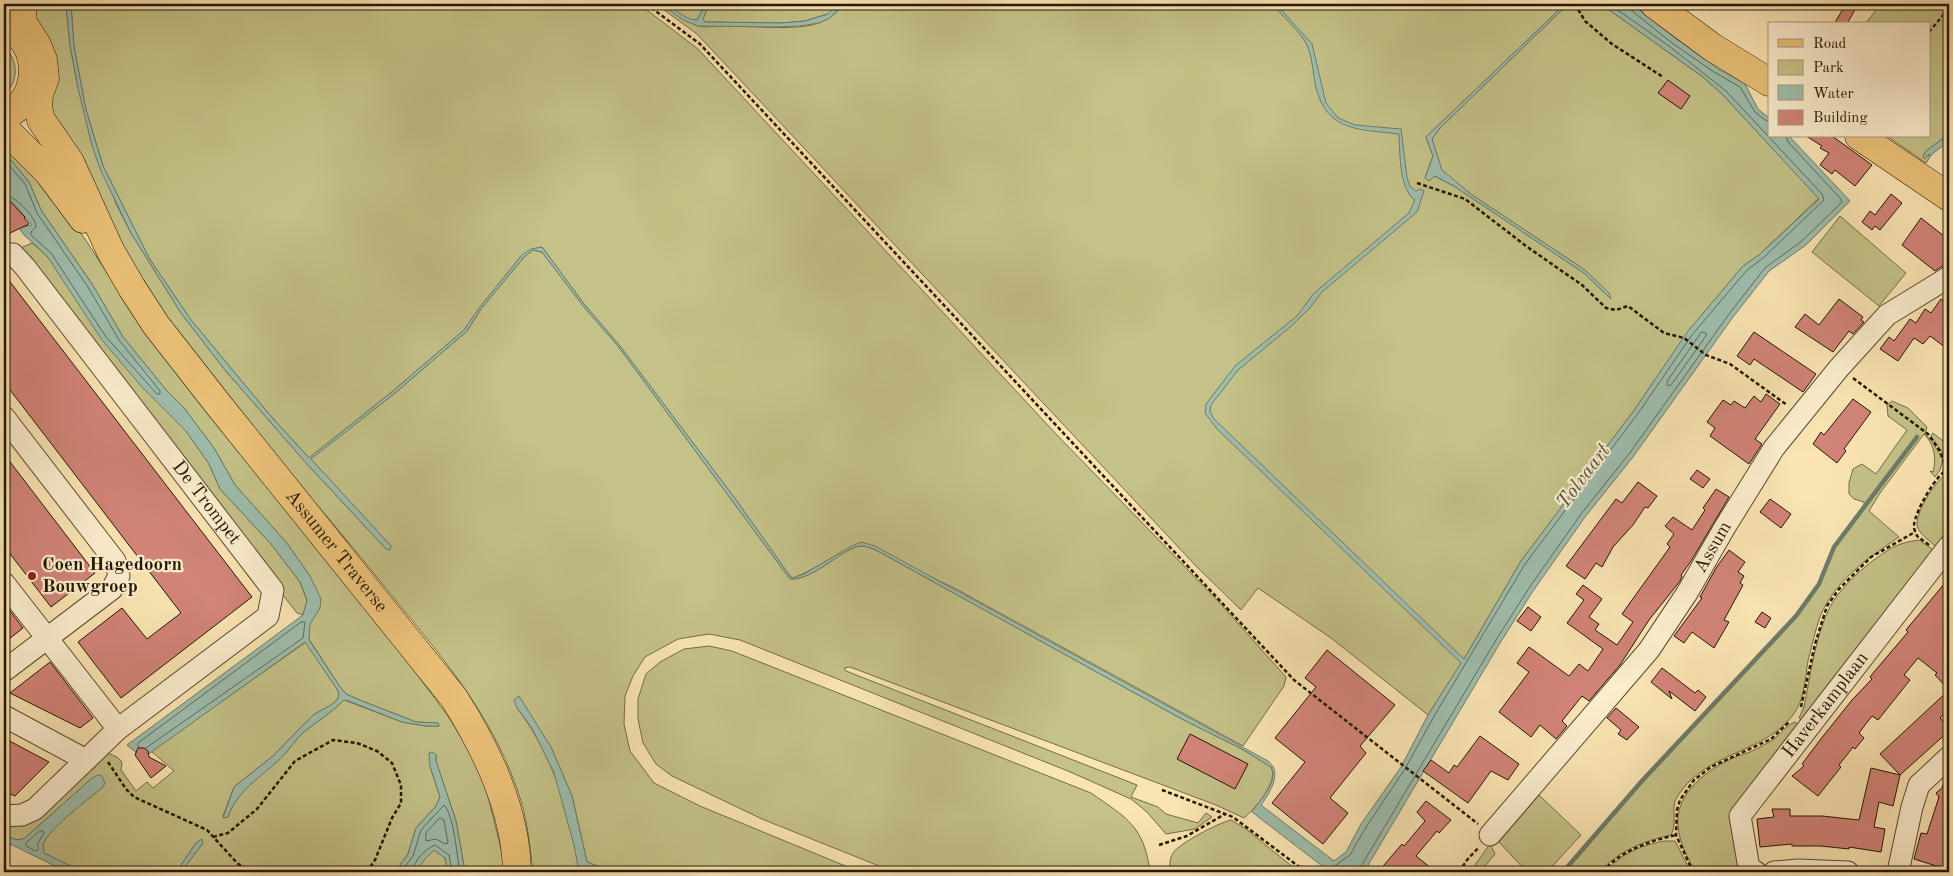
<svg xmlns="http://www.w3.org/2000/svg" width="1953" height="876" viewBox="0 0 1953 876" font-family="'Old Standard TT',serif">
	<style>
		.green { fill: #c4c288; stroke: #746c46 }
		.water { fill: #9ebeae; stroke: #6d7b6a }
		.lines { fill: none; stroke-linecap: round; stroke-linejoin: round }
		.shore { stroke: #616a59; stroke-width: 1 }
		.stream { stroke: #6d7b6a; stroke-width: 4.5 }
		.building { fill: #d28478; stroke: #241704 }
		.minor-casing { stroke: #594a30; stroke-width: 23 }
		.major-casing { stroke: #241704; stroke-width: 29 }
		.path { stroke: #241704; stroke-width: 2.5; stroke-dasharray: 4 2.5; stroke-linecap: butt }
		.minor { stroke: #fbedcd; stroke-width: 21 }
		.major { stroke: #ecc279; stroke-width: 28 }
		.rail-casing { stroke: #241704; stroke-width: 5.5 }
		.rail { stroke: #fbedcd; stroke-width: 4; stroke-dasharray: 11; stroke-linecap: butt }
		.poi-dot { fill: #8f2418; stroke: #fbedcd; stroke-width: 2 }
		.labels { text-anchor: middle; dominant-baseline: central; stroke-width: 4.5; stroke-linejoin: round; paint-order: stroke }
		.street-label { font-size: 19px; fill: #241704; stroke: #fbedcd }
		.poi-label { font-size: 19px; font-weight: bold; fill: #241704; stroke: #fbedcd; text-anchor: start }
		.water-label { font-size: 20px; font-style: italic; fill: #4f5140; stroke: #fbedcd }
	</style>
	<rect width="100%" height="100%" fill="#f9e4b2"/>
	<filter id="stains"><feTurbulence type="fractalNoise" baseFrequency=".004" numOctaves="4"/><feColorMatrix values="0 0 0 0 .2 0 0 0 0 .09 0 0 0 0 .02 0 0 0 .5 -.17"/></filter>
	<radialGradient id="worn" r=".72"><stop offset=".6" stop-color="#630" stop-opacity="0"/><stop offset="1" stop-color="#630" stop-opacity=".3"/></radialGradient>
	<g class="green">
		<path d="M27,4h39l4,41 8,43 38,116 15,29 50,80 44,57 82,94 80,86 4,-4 -81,-87 85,-66 72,-62 14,-22 43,-52 9,-7 9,2 42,55 34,39 172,233c24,2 55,-34 72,-33 4,0 8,2 12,3l308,170 60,30 29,18c8,14 -16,42 -27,51l-28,-13 -366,-138 -6,1 2,3 291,114 -6,12 27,10 8,7 32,9 8,-10 6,4 -17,12 -29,5 -19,-22 -16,-13 -63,-28 -328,-131 -31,-6 -31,5 -33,18 -12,19 -8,20 -1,28 6,27 24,32 46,23 160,66h-248l-25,-10 -15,-66 -21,-49 -34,-39c36,48 54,105 62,164h-46c-3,-24 -5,-48 -12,-71 -24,-77 -69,-132 -119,-193 -28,-35 -56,-69 -85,-103l-7,-1 -90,-108 -100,-149 -31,-73 -4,-13 -26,-37h-9z"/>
		<path d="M71,4h568l59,45 359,386 162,167 67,75 -2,9 -41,60 -287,-157 -95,-46c-24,9 -44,26 -68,35l-3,-2 -54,-76 -116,-154 -36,-42 -42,-57 -5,1 -15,7 -42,52 -16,23 -71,61 -84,67 -40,-44 -78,-94 -42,-62 -46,-92 -17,-56 -12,-63z"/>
		<path d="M656,4c9,0 26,17 40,21 10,4 24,0 35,1 24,0 66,5 88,-3 10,-4 19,-11 24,-19h722l-139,133 7,19 -8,22 9,-2 20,10 130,87 26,25 -25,-28 -113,-75 -31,-25 -9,-31 8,-11 128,-124h33l102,73 20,18 96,103 -60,57 -16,11 -55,66 -53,77 -114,152 -57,98 -36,56 -97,-77 -73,-50 -17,22 -45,-44 -499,-532z"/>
		<path d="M667,4h39l-9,16h-9z"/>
		<path d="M709,4h129l-10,10 -23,7 -23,2 -77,-1 -2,-3z"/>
		<path d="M1879,4h70v130l-23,17 -3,6 8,-2 -5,8 -39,-27h42v-112h-64l15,-19z"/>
		<path d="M4,47c15,13 15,35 0,48z"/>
		<path d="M4,142l36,35 45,62 47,72 263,334 53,71 25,41 12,27 17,69 2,19h-39l-9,-51 -20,-60v-6l-6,11 10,31 -4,9 -20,22 -8,26 -13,18h-214l22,-29h-7l-19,28 -4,1h-90l-39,-19c-1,-1 -1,-8 -1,-8 3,-15 48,-48 60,-58l-11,-9 -67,60c-8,4 -14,0 -21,-4v-9l103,-72 10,4 5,5 -1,8 15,21 11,-9 6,6 21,-17 -23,-20 155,-109 31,47 2,5 -1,5 -7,6 -18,10 -40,41 -39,31 -11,29 5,1c8,-26 35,-42 54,-60 8,-8 14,-19 23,-26 13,-10 27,-19 39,-31l58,22 24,4h13l-1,-3 -22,-1 -54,-21 -16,-7 -6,-7 -31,-48 1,-63 -24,-34 -51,-57 -21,-37 -30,-40 -17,-17 -44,-54 -31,-53 -51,-74 -12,-28 -19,-23 -6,-2z"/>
		<path d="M1840,216l66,57 -27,33 -67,-54z"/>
		<path d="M32,243l15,13 95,131 44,44 23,33 11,25 51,55 29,38 7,19 -4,14 -6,-2 -164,-209 -115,-155z"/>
		<path d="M1892,401l16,7 19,19 -2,7 7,7 11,19 -3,10 -5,7 -5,-6 3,1c4,-14 1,-28 -9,-38l-44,59 -11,18 30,26c-31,21 -65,44 -79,80 -5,14 -8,29 -12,44 -3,17 -4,41 -15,54 -26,35 -78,37 -107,70 -3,4 -9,11 -11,16 -3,11 2,23 -4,34 -28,6 -52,16 -72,37h-36l78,-90 154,-166 24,-32 15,-37 30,-40v-5l-10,-3 -5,-5v-11l4,-14 9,-5 14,10 31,-44 -19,-14 -1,-11z"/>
		<path d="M1933,433l16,13v17l-18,-27z"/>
		<path d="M1949,473v59l-12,16c-6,-7 -18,-13 -20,-23 -1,-14 20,-48 32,-52z"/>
		<path d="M1919,540l16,11 -132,170 -4,-3 5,-11c6,-30 12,-74 26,-100 9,-17 26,-33 41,-45 18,-13 25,-19 48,-22z"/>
		<path d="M709,646l23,5 359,142c36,25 53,33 59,79h-256l-132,-53 -90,-43 -16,-12 -13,-21 -5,-24v-20l8,-25 14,-12 24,-13z"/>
		<path d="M1795,722l5,4 -63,79 4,67h-46c-7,-14 -16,-30 -17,-46 -3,-30 24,-52 47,-64 8,-5 17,-7 25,-10 8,-4 17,-8 24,-13 7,-5 12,-14 21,-17z"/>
		<path d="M1539,795l42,40 -34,37h-20l-28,-30z"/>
		<path d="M1231,820l15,9 53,43h-129c0,-6 -1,-13 3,-19 5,-9 47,-31 58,-33z"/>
		<path d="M1664,841h11l16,31h-85c15,-19 34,-26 58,-31z"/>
		<path d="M1490,844l5,10 -15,18h-10z"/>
		<path d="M434,850l11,8 3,14h-33l11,-15z"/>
	</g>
	<g class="water">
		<path d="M66,4h5l3,43 12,63 17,56 46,92 42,62 78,94 40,44 84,-67 71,-61 16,-23 42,-52 9,-6 11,-2 42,57 36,42 116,154 54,76 3,2 11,-4 46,-27 11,-5 14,4 393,215c15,12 2,31 -7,44l73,56 12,-9 15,-28 40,-57 27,-52 33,-52 -244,-234 -12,-16 1,-9 30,-39 61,-49 17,-23 95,-80 6,-13c-16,-11 -15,-47 -16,-66 -41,-5 -74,-2 -84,-51 -2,-11 -3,-27 -8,-38 -8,-15 -24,-28 -35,-41h4l36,40 14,59 12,15 17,7 46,4 6,49 3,8 6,5 4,-2 4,2 -7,21 -95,80 -13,17 -20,19 -51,42 -27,35 -1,6 4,8 250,240 57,-98 114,-152 53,-78 55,-65 16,-11 60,-56 -96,-104 -20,-18 -102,-73h31l42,33 43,31 28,16 13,25 11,9v18h20l61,65 -44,44 -37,26 -36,46 -100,140 -48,60 -52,74 -33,52 -136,229h-34l-78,-60c7,-11 27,-30 19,-45l-29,-18 -60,-30 -308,-170c-4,-1 -8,-3 -12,-3 -16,-1 -49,35 -72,33l-172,-233 -34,-39 -42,-55 -9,-2 -9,7 -43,52 -14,22 -72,62 -84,66 80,87 -1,4h-3l-80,-86 -82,-94 -44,-57 -50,-80 -30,-62 -9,-25 -14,-58 -8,-43z"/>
		<path d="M661,4c14,0 20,16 36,16l9,-16h3l-6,15 2,3 77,1 23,-2 23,-7 10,-10h5l-13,14 -11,5 -19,3 -28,1 -74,-1 -15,-6z"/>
		<path d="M1565,4h3l-128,124 -8,11 10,31 30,25 113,75 24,23 2,6 -27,-26 -130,-87 -19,-10 -6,5 -4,-3 8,-22 -7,-19z"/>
		<path d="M1949,134v7l-18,14h-3l-3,4 -2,-2 3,-6z"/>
		<path d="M4,157l6,2 19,23 12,28 51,74 31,53 44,54 17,17 30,40 21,37 51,57 24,34 11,23 -1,9 -10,16 -1,16 31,47 6,7 16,7 54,21 22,1 1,3h-13l-24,-4 -53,-21 -5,-1c-12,12 -26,21 -39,31 -9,7 -15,18 -23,26 -18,18 -46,34 -54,60l-5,1 11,-31 39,-31 40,-41 18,-10 7,-6 1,-5 -2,-5 -32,-47 -162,116 -16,-13 176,-130 4,-15 -7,-18 -29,-38 -51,-55 -11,-25 -23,-33 -44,-44 -40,-47 -55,-84 -23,-21 -5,-7 13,-3 -19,-22 -9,-5z"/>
		<path d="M519,696l32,51 21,49 15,66 25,10h-16l-7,-2 -1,2h-9l-5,-27 -20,-72 -22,-45 -15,-20 -3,-8z"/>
		<path d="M433,752l3,3v6l20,60 9,51h-17l-3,-14 -11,-8 -8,8 -11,14h-20l13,-18 8,-26 20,-22 4,-9 -10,-31 -1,-13z"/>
		<path d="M98,775l4,1 3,7 -2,4c-12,10 -57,44 -60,58 0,1 1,7 1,8l39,19h-16l-63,-31v-7c7,4 13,8 21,4l67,-60z"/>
		<path d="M202,839l1,4 -22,29h-8l4,-1 19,-28z"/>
	</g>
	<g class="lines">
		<g class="shore">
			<path d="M1629,4l2,6 41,33 42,29 26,15 15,25 10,8 4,1"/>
			<path d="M4,162l4,2 17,20 12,29 51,74 31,53 41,51v3h-3l-51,-57 -55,-84 -20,-18v-3l5,-5c0,-11 -22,-31 -32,-33"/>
			<path d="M1702,332l4,1v3l-35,49 -3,1 -1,-4z"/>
			<path d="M138,747v-4l163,-121h4l-2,16 -157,110"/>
			<path d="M440,818l4,2 4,23 -3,1 -9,-5 -10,2v-8z"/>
			<path d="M40,831h3l1,2 -6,10v7l-3,1 -9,-5v-3z"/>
			<path d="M401,872l12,-16 8,-26 23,-25c10,10 13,52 16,67"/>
			<path d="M412,872c1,-10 13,-23 23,-27l14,10 3,17"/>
			<path d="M1332,872l1,-5 17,-12 16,-28 39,-58 28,-51 92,-154 114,-152 53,-77 55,-65 15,-11 62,-59 -2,-6 -96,-103 -57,-45 -60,-42"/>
			<path d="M1360,872v-4l136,-228 33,-52 52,-74 48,-60 100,-140 36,-46 37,-27 40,-39 -1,-3 -53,-57 -2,-6"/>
		</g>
		<path class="stream" d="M1563,872l78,-90 155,-166 23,-32 15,-37 83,-110"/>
	</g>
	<g class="building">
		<path d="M1846,4h12l-11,20h-13z"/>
		<path d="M1668,80l22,16 -9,13 -23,-16z"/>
		<path d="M1806,136h26l40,29 -17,21 -20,-16 -3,4 -12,-9 9,-12 -9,-5 2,-2z"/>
		<path d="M1891,194l11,9 -22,27 -5,-4 -3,4 -10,-8 8,-11 5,4z"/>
		<path d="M4,195l21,22 -1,1 5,6 -19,9 -2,-5 -4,3z"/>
		<path d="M1921,218l28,22v22l-14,9 -33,-26z"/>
		<path d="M4,274l248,323 -131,101 -43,-56 44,-34 25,31 34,-26 -177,-231z"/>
		<path d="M1839,299l24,18 -2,3 3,2 -11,12 -4,-3 -16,21 -38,-25 10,-13 14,11z"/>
		<path d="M1941,299l8,5v46l-19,-14 -7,8 -9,-6 -16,23 -18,-12 9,-12 5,4 16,-22 6,4 9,-14 6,4z"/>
		<path d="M1754,332l62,42 -13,18 -49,-33 -4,6 -13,-9z"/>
		<path d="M1766,394l14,10 -25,35 7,5 -13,20 -39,-28 5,-8 -8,-6 16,-22 8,5 3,-4 11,7 9,-12 7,6z"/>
		<path d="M1853,399l18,13 -27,37 2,2 -9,12 -24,-19 8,-12 3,3z"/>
		<path d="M4,454l91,119 -44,34 -47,-61z"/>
		<path d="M1697,470l13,9 -7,9 -13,-9z"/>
		<path d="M1638,482l19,14 -9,12 -3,-1 -12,18 -20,22 -11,20 -6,-4 -11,16 -19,-13 50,-67 6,4z"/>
		<path d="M1716,489l13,8 -38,64 -10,14 1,1 -2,5 -31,39 -29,45 -31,36 -7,-5 -20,25 5,5 -11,13 -16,-14 -9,12 -32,-25 30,-40 -12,-9 12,-16 40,29 10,-12 9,7 15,-22 -36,-26 17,-23 -8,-6 7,-9 19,14 -13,18 10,7 -4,6 22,15 16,-23 -11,-8 48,-67 -3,-3 7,-10 -9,-8 8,-9 19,13 13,-20 -2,-2z"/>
		<path d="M1770,499l21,15 -10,14 -21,-16z"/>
		<path d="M1729,550l16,12 -7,10 6,4 -4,7 3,2 -19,35 5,2 -15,26 -22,-16 -8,11 -10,-7 28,-38 -2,-1 16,-29z"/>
		<path d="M1949,578v131l-9,9 9,10 -2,1 2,2 -49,44 -7,31 -14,-4 -5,25 11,2 -4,23 -32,-5v2l-28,-3h-29v-2l-32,3 -3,-28 17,-2 -2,-8h18v7h32l37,4 12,-52 29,7 -20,-21 69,-64 -14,-15 2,-2 -19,-15 -14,17 6,5 -32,40 -6,-4 -7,9 -6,8 5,5 -9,11 -2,-2 -14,18 2,2 -23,29 -26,-20 12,-10 -2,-2 18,-24 32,-40 20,-21 -2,-2 4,-5 34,-40 -2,-2z"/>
		<path d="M4,603l19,25 -19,15z"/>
		<path d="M1528,607l13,10 -10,14 -14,-10z"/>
		<path d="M1762,612l9,6 -6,10 -10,-6z"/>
		<path d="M1327,650l68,55 -35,41 6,7 -36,45 18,15 -25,31 -51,-41 33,-41 -30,-24 41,-51 -11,-9z"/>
		<path d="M50,662l43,56 -13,10 -70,-35z"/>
		<path d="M1662,668l33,25 3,-3 8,7 -11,14 -26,-20 3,8 -21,-17z"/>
		<path d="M1616,708l23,19 -12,13 -9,-6 3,-4 -14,-12z"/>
		<path d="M1190,734l58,30 -13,25 -58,-30z"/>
		<path d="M1480,736l39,28 -11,16 -17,-9 -23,32 -45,-32 8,-11 18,13 5,-8 3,2z"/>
		<path d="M4,738l45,24 -34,34 -11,-5z"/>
		<path d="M138,748h6l4,3 1,6 17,9 -15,12 -16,-23z"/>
		<path d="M1949,774v96l-35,-11 7,-26 6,1 12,-37 -3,-4 6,-5 3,-10z"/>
		<path d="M1426,801l25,19 -12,13 -2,-2 -21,25 20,16h-58l24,-28 2,2 21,-25 -8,-9z"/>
	</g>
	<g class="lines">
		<g class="minor-casing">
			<g id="minor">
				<path id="s1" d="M4,254h9l12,13 248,323 -5,26 -150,113 -83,80 -13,6 -18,1"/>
				<path d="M4,417l111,144 4,15 -7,13 -108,82"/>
				<path d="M4,583l114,146"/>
				<path d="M4,716l82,44"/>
				<path id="s2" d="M1490,835l159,-185 38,-57 38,-66 49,-79 65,-80 48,-53 62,-38"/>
				<path id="s3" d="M1756,872l-7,-4 -9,-52 209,-270"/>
				<path d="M1774,872l24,-2 50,2"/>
				<path d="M1898,872l14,-65 7,-22 30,-28"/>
			</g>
		</g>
		<g class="major-casing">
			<g id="major">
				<path id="s4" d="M21,4l2,19 14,22 6,15 2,18 -6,16 -1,14 3,12 29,42 40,88 22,38 24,37 61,78 237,295c33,52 62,112 63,174"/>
				<path d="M1654,4l58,43 57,35"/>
				<path d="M4,26c39,15 38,75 0,90"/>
				<path d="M4,132l6,2 38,38 35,47"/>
				<path d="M1859,136l90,61"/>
			</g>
		</g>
		<g class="path">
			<path d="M646,4l54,40 594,636 184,144"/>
			<path d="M1575,4l10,17 27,23 51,33"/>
			<path d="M1929,32l20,-24"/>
			<path d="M1417,183l48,16 61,47 56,39 24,23 10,2 12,-4 36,27 20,5 22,17 24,9 57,41"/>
			<path d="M1853,378l75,56 12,17 6,18"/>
			<path d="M1929,545l-12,-9c-1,-3 -4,-8 -3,-11 1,-13 23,-53 35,-56"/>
			<path d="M1801,707l14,-63 12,-38 12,-17 32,-32 44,-25"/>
			<path d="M108,762l18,27 8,8 73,33 31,34 17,8"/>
			<path d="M1162,790l71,27 73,55"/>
			<path d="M213,837l15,-4 29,-24 38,-48 38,-21 24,3 20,8 15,12 9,22v18l-9,15 -17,42 -8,12"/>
			<path d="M1159,845l28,-9 38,-22"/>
			<path d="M1459,872l8,-12 12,-13"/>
			<path d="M1603,872c16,-21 47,-31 73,-37"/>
			<path d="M1693,872l-17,-37 1,-25 3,-10 14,-20 17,-13 60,-28 18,-17"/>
		</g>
		<use href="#minor" class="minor"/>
		<use href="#major" class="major"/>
		<g class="rail-casing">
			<path id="rail" d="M4,867l10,5"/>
		</g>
		<use href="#rail" class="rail"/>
	</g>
	<circle class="poi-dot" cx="32" cy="576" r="5"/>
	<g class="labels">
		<g class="street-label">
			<text stroke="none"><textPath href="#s1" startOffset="324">De Trompet</textPath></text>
			<text stroke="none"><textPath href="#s2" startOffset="365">Assum</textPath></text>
			<text stroke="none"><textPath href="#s4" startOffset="648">Assumer Traverse</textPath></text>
			<text stroke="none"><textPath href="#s3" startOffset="201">Haverkamplaan</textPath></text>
		</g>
		<g class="poi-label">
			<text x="42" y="565">Coen Hagedoorn<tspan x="42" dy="22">Bouwgroep</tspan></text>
		</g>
		<g class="water-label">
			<text transform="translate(1584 477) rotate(-53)">Tolvaart</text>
		</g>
	</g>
	<rect width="1953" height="876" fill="none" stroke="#f9e4b2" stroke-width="20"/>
	<rect x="5" y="5" width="1943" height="866" fill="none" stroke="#241704" stroke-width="2.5"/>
	<rect x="10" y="10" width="1933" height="856" fill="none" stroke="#241704"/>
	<rect x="1768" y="22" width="162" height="115" fill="#fbedcd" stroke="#a5977d"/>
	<rect x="1778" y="39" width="25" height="8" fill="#ecc279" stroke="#a5977d"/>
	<text x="1813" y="48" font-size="15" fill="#241704">Road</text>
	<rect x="1778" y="60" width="25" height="15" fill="#c4c288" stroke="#a5977d"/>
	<text x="1813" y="72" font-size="15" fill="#241704">Park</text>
	<rect x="1778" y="85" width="25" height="15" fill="#9ebeae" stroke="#a5977d"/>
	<text x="1813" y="98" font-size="15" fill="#241704">Water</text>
	<rect x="1778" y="110" width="25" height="15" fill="#d28478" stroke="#a5977d"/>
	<text x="1813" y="122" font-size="15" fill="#241704">Building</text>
	<rect width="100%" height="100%" filter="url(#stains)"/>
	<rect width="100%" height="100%" fill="url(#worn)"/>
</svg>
